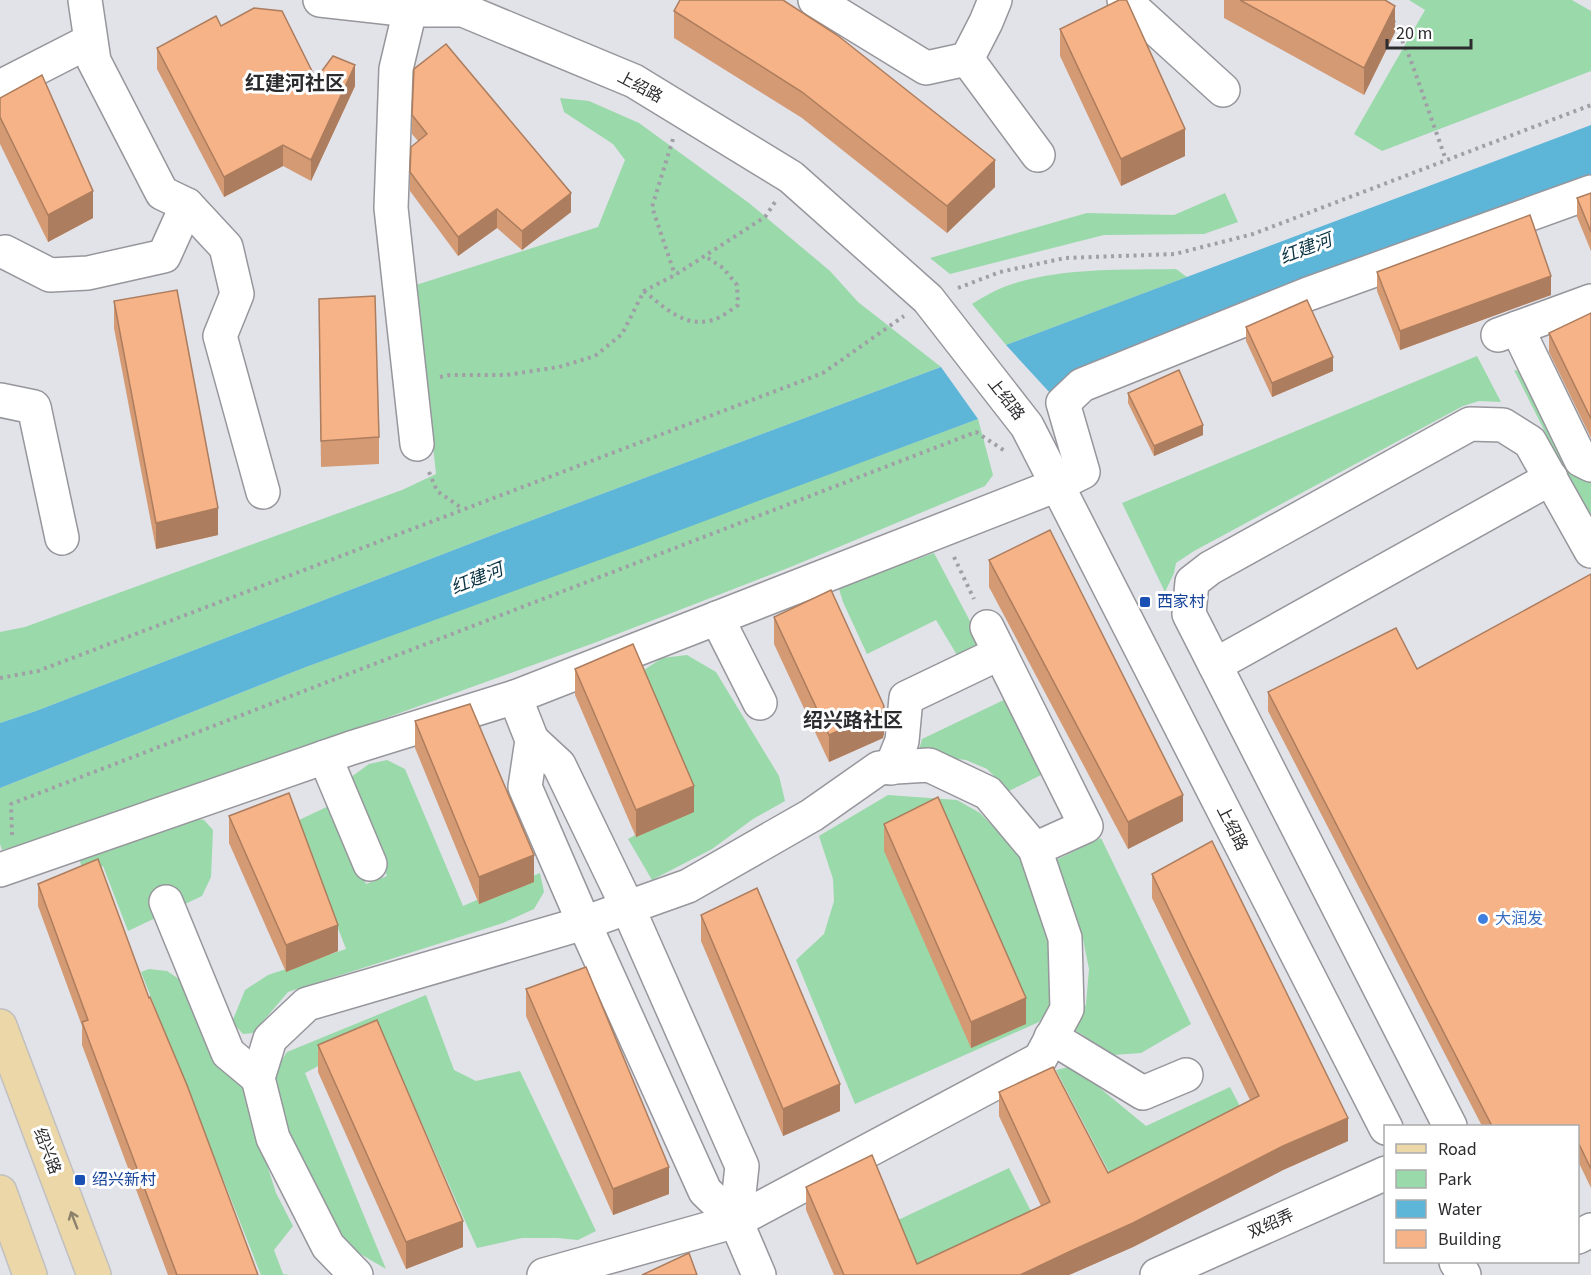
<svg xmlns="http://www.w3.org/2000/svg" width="1591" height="1275" viewBox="0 0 1591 1275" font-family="'Source Sans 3','Noto Sans SC',sans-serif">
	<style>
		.green { fill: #9ad9aa }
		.water { fill: #5db5d8 }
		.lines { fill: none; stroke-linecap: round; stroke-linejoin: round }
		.minor-casing { stroke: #96969c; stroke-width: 36 }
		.major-casing { stroke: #c0c0c1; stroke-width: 36 }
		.path { stroke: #9f9fa5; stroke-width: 4; stroke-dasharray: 3 4.5; stroke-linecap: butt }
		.minor { stroke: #fff; stroke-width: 33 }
		.major { stroke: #ebd7a8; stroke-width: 33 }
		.wall { fill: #d49a74 }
		.shaded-wall { fill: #ac7d5e }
		.building { fill: #f6b387; stroke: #ac7d5e; stroke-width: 1.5 }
		.oneway { stroke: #8c826c }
		.transit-dot { fill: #1a4fb4; stroke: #fff; stroke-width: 2 }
		.shop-dot { fill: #3f7fe0; stroke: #fff; stroke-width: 2 }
		.labels { text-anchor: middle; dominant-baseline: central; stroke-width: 6; stroke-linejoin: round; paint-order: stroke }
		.street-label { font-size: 16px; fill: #2c2c2f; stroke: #fff }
		.transit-label { font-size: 16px; fill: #164399; stroke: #fff; text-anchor: start }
		.shop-label { font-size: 16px; fill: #366cbe; stroke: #fff; text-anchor: start }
		.water-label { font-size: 18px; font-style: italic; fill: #093342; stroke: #fff }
		.quarter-label { font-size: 20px; font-weight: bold; fill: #2c2c2f; stroke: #fff }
	</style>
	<rect width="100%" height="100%" fill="#e2e2e9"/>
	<g class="green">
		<path d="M1409,0h163l19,11v60l-209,80 -28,-17 71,-124z"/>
		<path d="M560,98l29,3 50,22 110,80 81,68 28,31 83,65 -438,164 -467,180 -36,12v-91l25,-5 377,-137 34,-16 -20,-189 182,-58 27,-67 -12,-16 -49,-32z"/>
		<path d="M1225,193l13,29 -34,12 -100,1 -154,39 -20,-16 157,-45 87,2z"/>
		<path d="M1176,269l11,8 -181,68 -34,-41c8,-5 16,-10 25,-14 51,-23 123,-20 179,-21z"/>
		<path d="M1477,356l24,46 -22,-1 -16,5 -269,145 -18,12 -2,10 -9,19 -43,-89z"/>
		<path d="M1514,370l10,2 67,106v46z"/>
		<path d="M978,419l15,56 -8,11 -192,80 -199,77 -533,192 -59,15 -2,-6v-56l306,-121z"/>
		<path d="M934,553l47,89 -24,13 -21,-35 -69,34 -24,-52 -4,-13 11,-6z"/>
		<path d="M687,655l29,17 63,104 6,25 -32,18 -41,30 -60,31 -24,-41 18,-10 -29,-141 45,-30z"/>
		<path d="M1008,698l39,74 -38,19 -22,-22 -21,-9 -48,-6 4,-15z"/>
		<path d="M387,760l18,9 58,137 77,-33 4,19 -10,17 -31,14 -215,69 -35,41 -10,1 -11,-12 13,-32 23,-15 78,-26 -49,-128 36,-17 33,80 21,-8 -40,-96 22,-16z"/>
		<path d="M888,795l69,5 23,13 36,37 17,37 13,38 8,54 -1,24 -14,19 -184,82 -59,-144 28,-26 10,-33 -1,-22 -14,-43z"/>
		<path d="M188,817l16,3 9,10 -2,47 -9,19 -74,35 -25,-65 -20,6 -3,-11z"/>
		<path d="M1101,838l90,186 -50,29 -28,2 -38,-25 11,-26 3,-35 -7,-35 -13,-38 -17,-34z"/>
		<path d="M149,969l18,2 22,15 58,102 12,52 17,53 17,33 -19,24 9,24 6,1h-28l-120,-303z"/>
		<path d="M426,995l28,75 22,11 44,-10 76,160 -18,9 -21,-2h-35l-45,10 -95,-215 -77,40 81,196 -41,-24 -62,-118 -8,-56 12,-19z"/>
		<path d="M1073,1066l73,60 84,-39 14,27 -133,62 -55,-106z"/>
		<path d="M1009,1168l27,53 -115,54 -23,-55z"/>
	</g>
	<g class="water">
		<path d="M1591,125v53l-540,216 -45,-49z"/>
		<path d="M941,367l37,52 -343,128 -329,120 -306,121v-65l36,-12 467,-180z"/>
	</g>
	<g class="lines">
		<g class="minor-casing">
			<g id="minor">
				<path d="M85,0l9,61 68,132 25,12 39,42 11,47 -17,42 43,156"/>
				<path d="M320,0l90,10h53l171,71 157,96 137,122 99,127 359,702"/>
				<path d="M815,0l111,68 41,-9 19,-37 9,-22"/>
				<path d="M1124,0l99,90"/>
				<path d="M410,10l-14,59 -5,139 26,236"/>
				<path d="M967,59l71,96"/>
				<path d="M0,87l90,-46"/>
				<path d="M5,252l45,23 38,-2 76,-17 23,-51"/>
				<path d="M1517,328l64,132 10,5"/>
				<path d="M1498,335l93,-34"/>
				<path d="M0,400l34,7 28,131"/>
				<path d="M717,618l43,85"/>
				<path d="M987,627l99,199 -51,23"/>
				<path d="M1215,665l336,-187"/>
				<path d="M515,697l17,43 -7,47 59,136 121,268 31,30 23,54"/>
				<path d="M532,740l27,25 69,143 114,258 -6,55"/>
				<path d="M325,757l45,107"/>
				<path d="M891,768l11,-27 4,-43 94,-45"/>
				<path d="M0,870l351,-122 164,-51 542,-212 26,-13 -20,-69 19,-18 226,-91 283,-102"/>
				<path d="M166,902l62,151 30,25"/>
				<path d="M1051,1037l92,56 43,-18"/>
				<path d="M1450,1126l-261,-512 3,-32 18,-14 260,-144 33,1 27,17 61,109"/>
				<path d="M1578,1237l13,-7"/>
				<path d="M1456,1262l8,13"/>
				<path d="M356,1275l-28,-29 -55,-108 -15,-60 12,-39 37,-35 277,-81 104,-37 124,-71 67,-47 50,-3 59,28 47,56 30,89 2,71 -27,50 -304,162 -192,54"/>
				<path d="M1157,1275l229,-102"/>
			</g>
		</g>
		<g class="major-casing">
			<g id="major">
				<path d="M0,1026l94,249"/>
				<path d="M0,1192l30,83"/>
			</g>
		</g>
		<g class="path">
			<path d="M1393,20l17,38 36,102"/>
			<path d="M673,139l-21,68 23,68"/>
			<path d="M958,288l42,-16 65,-14 110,-4 78,-20 338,-129"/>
			<path d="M644,291c22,18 44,40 74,27 7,-3 14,-9 20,-13l-1,-20 -14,-17 -18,-12"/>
			<path d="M440,377l10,-2h56l53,-8 36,-11 27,-22 22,-43 31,-16 90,-58 10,-15"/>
			<path d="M429,472l8,19 26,18"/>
			<path d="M954,557l20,42"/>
			<path d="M0,678l38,-7 785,-298 81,-57"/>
			<path d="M12,835l-1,-31 965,-372 29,19"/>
		</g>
		<use href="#minor" class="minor"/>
		<use href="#major" class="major"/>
	</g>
	<g class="wall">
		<path d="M1224,0h161l10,32 -31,63 -140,-77z"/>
		<path d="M674,11l321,176 -48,46 -145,-115 -128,-80z"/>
		<path d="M221,26l95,53 39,7 -44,95 -28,-15 -59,31 -67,-128v-21z"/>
		<path d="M1060,29l125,127 -64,30 -61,-130z"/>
		<path d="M0,98l93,120 -45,24 -48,-98z"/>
		<path d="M412,115l159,97 -49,38 -25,-22 -39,28 -48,-65v-19l8,-31 -6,-7z"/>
		<path d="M1591,193v58l-14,-34v-19z"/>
		<path d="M1377,272l174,23 -151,55 -23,-59z"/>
		<path d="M114,301l104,234 -62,14 -42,-221z"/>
		<path d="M1591,313v125l-42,-86v-19z"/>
		<path d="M319,325l60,112v27l-58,3z"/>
		<path d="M1246,327l87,44 -61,26 -26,-56z"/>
		<path d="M1128,393l75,42 -49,21 -26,-53z"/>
		<path d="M989,560l194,261 -55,28 -139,-262z"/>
		<path d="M1591,574v614l-13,-27v-35h-96l-214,-415v-19l149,-23z"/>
		<path d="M774,617l110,116 -1,5 -54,24 -55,-118z"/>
		<path d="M575,669l119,143 -58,25 -61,-142z"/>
		<path d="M415,721l119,161 -55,22 -64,-156z"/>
		<path d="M229,816l109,135 -52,21 -57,-129z"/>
		<path d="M884,824l142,200 -55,24 -87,-197z"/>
		<path d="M1152,874l196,267 -65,29 -150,77 -64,28h-235l-28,-65v-23l111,77 124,-58 -42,-90v-24l109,81 142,-73 -98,-202z"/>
		<path d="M38,884l111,114 109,277h-90l-86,-230v-19l-44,-120z"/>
		<path d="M701,915l139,196 -57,25 -82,-195z"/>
		<path d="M526,989l143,205 -56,21 -87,-199z"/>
		<path d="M318,1045l145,202 -57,22 -88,-197z"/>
	</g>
	<g class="shaded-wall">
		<path d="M1395,6v26l-31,63v-27z"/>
		<path d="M355,65v21l-44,95v-21z"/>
		<path d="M1185,129v27l-64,30v-27z"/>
		<path d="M283,145v21l-59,31v-20z"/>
		<path d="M995,160v27l-48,46v-27z"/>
		<path d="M93,191v27l-45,24v-27z"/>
		<path d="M571,193v19l-49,38v-19z"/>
		<path d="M497,209v19l-39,28v-19z"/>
		<path d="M1551,276v19l-151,55v-19z"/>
		<path d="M1333,357v14l-61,26v-14z"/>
		<path d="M1203,425v10l-49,21v-10z"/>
		<path d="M218,508v27l-62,14v-26z"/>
		<path d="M884,706v27l-1,5 -54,24v-27z"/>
		<path d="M694,786v26l-58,25v-27z"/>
		<path d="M1183,795v26l-55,28v-27z"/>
		<path d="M534,855v27l-55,22v-27z"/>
		<path d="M338,925v26l-52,21v-27z"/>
		<path d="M1026,998v26l-55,24v-26z"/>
		<path d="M840,1084v27l-57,25v-27z"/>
		<path d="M1348,1118v23l-65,29 -150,77 -64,28h-49l263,-129z"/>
		<path d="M669,1167v27l-56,21v-26z"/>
		<path d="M463,1221v26l-57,22v-27z"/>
	</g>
	<g class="building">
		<path d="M680,0h103l54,35 158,125 -48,46 -145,-114 -128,-81z"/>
		<path d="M1119,0h7l1,1 58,128 -64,30 -61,-130z"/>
		<path d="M1240,0h145l10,6 -31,62z"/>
		<path d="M254,8l28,3 34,68 17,-23 22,9 -44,95 -28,-15 -59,32 -67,-129 59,-32 5,10z"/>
		<path d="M446,44l125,149 -49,38 -25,-22 -39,28 -48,-65 1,-25 16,-13 -15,-19 2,-46z"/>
		<path d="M42,75l51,116 -45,24 -48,-98v-19z"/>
		<path d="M1591,193v39l-14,-34z"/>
		<path d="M1530,215l21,61 -151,55 -23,-59z"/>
		<path d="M177,290l41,218 -62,15 -42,-222z"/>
		<path d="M375,296l4,141 -58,4 -2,-142z"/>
		<path d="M1307,300l26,57 -61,26 -26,-56z"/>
		<path d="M1591,313v106l-42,-86z"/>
		<path d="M1179,370l24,55 -49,21 -26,-53z"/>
		<path d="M1050,530l133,265 -55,27 -139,-262z"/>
		<path d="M1591,574v595l-13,-27v-16h-86l-224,-434 128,-64 21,41z"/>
		<path d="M831,590l53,116 -1,5 -54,24 -55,-118z"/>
		<path d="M633,644l61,142 -58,24 -61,-141z"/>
		<path d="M470,704l64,151 -55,22 -64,-156z"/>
		<path d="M289,793l49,132 -52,20 -57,-129z"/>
		<path d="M938,797l88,201 -55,24 -87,-198z"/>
		<path d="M1212,841l136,277 -65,28 -150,77 -60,27 -53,25h-176l-38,-88 66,-32 45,109 133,-62 -51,-110 54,-25 55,106 151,-77 -107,-222z"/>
		<path d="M98,859l51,139 1,-1 37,88 71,190h-81l-95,-253 6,-2 -50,-136z"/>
		<path d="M757,888l83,196 -57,25 -82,-194z"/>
		<path d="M586,967l83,200 -56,22 -87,-200z"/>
		<path d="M377,1020l86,201 -57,21 -88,-197z"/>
		<path d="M689,1253l8,22h-55z"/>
	</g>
	<defs><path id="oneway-shaft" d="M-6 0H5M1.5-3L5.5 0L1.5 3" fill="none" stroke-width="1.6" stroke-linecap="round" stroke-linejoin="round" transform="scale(1.5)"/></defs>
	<use class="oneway" href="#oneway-shaft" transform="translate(74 1220) rotate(-111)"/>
	<g class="transit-dot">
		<rect x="1139" y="596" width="12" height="12" rx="3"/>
		<rect x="74" y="1174" width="12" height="12" rx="3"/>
	</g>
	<circle class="shop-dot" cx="1483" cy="919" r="6"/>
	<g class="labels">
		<g class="street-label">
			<text transform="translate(640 87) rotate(28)">上绍路</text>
			<text transform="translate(1006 399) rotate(52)">上绍路</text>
			<text transform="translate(1232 828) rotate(63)">上绍路</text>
			<text transform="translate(47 1151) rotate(69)">绍兴路</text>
			<text transform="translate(1271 1224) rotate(-24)">双绍弄</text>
		</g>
		<g class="transit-label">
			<text x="1157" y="602">西家村</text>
			<text x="92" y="1180">绍兴新村</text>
		</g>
		<g class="shop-label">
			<text x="1495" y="919">大润发</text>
		</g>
		<g class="water-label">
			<text transform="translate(1306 249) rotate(-21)">红建河</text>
			<text transform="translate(477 579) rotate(-22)">红建河</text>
		</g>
		<g class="quarter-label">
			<text x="295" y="84">红建河社区</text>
			<text x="853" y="721">绍兴路社区</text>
		</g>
	</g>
	<rect x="1384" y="1125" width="195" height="138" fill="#ffffff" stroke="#ababac" stroke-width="1.5"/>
	<rect x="1396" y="1144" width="30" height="9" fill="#ebd7a8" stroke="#ababac" stroke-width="1.5"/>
	<text x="1438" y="1155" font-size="18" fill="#2c2c2f">Road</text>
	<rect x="1396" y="1170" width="30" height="18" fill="#9ad9aa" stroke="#ababac" stroke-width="1.5"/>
	<text x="1438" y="1185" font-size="18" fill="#2c2c2f">Park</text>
	<rect x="1396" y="1200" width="30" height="18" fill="#5db5d8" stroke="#ababac" stroke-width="1.5"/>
	<text x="1438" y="1215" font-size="18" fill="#2c2c2f">Water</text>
	<rect x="1396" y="1230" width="30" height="18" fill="#f6b387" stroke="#ababac" stroke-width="1.5"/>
	<text x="1438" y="1245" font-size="18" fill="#2c2c2f">Building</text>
	<path d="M1387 39v9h84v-9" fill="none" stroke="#2c2c2f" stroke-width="3"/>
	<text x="1396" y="39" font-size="18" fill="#2c2c2f" stroke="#ffffff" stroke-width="4.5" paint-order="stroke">20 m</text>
</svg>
